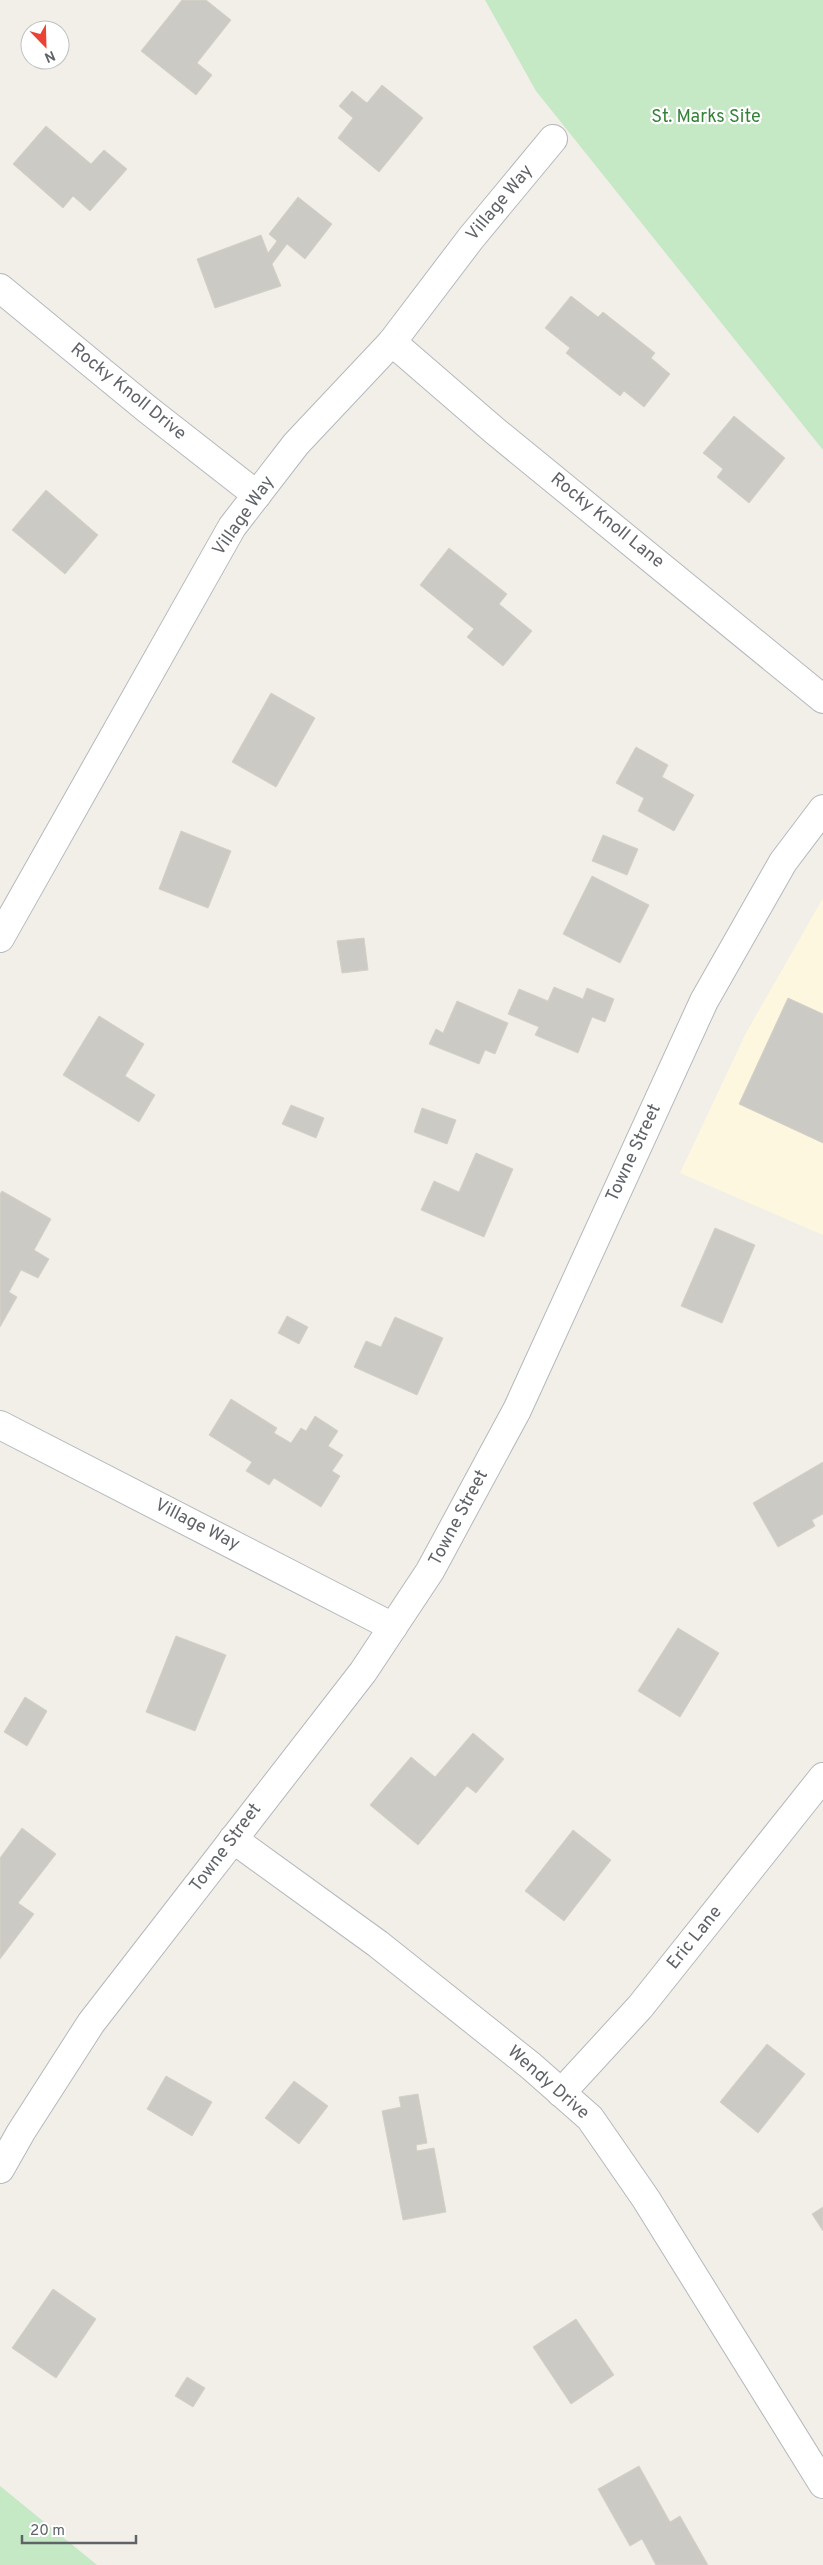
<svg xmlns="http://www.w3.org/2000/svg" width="823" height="2565" viewBox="0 0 823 2565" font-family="Overpass,sans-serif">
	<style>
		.commercial { fill: #fef7e0 }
		.green { fill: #c5e8c5 }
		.building { fill: #cccac5; stroke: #d6d1c6 }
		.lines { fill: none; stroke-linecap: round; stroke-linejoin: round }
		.minor-casing { stroke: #b5b8bc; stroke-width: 30 }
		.minor { stroke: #fff; stroke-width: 28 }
		.labels { text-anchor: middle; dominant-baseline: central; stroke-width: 4.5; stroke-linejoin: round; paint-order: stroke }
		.park-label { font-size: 18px; fill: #348238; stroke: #fff }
		.street-label { font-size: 18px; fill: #5f6368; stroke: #fff }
	</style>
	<rect width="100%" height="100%" fill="#f1efe8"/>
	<path class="commercial" d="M823,898v337l-143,-62 66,-140z"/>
	<g class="green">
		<path d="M485,0h338v450l-287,-359z"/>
		<path d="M0,2486l97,79h-97z"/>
	</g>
	<g class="building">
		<path d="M182,0h24l25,20 -34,43 15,12 -16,20 -55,-44z"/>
		<path d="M382,85l41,33 -44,54 -41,-34 15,-20 -14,-12 13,-15 15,12z"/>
		<path d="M46,126l45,38 13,-14 23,19 -37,42 -17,-15 -10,12 -50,-44z"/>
		<path d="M298,197l34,27 -27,35 -18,-15 -15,20 9,22 -66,22 -18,-49 64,-24 7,18 9,-12 -8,-7z"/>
		<path d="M571,296l27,21 5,-5 52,41 -4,5 19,16 -26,33 -20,-16 -4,5 -54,-43 4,-5 -25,-20z"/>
		<path d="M734,416l51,42 -36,45 -32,-26 6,-8 -20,-16z"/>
		<path d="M46,490l52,45 -33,39 -53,-44z"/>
		<path d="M449,548l58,46 -8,10 33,27 -29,35 -36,-29 7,-8 -54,-44z"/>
		<path d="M271,693l44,25 -39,69 -44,-25z"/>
		<path d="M636,747l32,18 -6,12 32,18 -20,36 -36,-20 6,-13 -28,-15z"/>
		<path d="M181,831l50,20 -23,57 -49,-19z"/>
		<path d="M603,835l35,14 -11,26 -35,-14z"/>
		<path d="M592,876l57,29 -29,58 -57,-29z"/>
		<path d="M364,938l4,32 -26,3 -5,-32z"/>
		<path d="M554,987l29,12 4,-11 27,11 -9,23 -13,-5 -14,36 -43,-18 4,-8 -31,-13 11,-25 29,12z"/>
		<path d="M788,998l35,16v129l-84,-39z"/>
		<path d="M457,1001l51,22 -13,31 -10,-4 -6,14 -50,-20 7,-15 7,4z"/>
		<path d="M99,1016l45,28 -19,32 30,19 -16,27 -76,-47z"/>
		<path d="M291,1105l33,13 -8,20 -34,-14z"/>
		<path d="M422,1108l34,12 -9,24 -33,-12z"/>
		<path d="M476,1153l37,16 -29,68 -63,-27 13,-29 25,11z"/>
		<path d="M2,1191l49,28 -17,31 15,9 -11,19 -17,-8 -12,22 8,5 -17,30v-133z"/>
		<path d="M715,1228l40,17 -33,78 -41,-17z"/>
		<path d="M287,1316l21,11 -9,17 -21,-11z"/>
		<path d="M395,1317l48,21 -26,57 -63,-28 12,-26 15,6z"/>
		<path d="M231,1399l46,29 -3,5 17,10 10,-15 5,3 9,-15 23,15 -10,15 15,9 -11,16 8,5 -19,31 -47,-29 -5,7 -23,-14 6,-9 -43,-27z"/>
		<path d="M823,1462v52l-11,6 3,6 -37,21 -25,-44z"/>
		<path d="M678,1628l41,25 -39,64 -42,-26z"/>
		<path d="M176,1636l50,19 -31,76 -49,-19z"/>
		<path d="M25,1697l22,14 -20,35 -23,-14z"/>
		<path d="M473,1733l31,26 -28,34 -9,-7 -49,59 -48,-40 41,-48 24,20z"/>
		<path d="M22,1828l34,26 -38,49 16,11 -34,45v-101z"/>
		<path d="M573,1830l38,30 -47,61 -39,-30z"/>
		<path d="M767,2044l38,30 -47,59 -38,-31z"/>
		<path d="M166,2076l46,26 -20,34 -45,-27z"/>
		<path d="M294,2081l34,25 -29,38 -34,-26z"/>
		<path d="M418,2094l9,49 -11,2 1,6 17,-3 12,64 -43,8 -21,-109 19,-4 -2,-10z"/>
		<path d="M823,2207v24l-11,-17z"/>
		<path d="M53,2289l43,30 -40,59 -44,-30z"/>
		<path d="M576,2319l38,56 -43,29 -38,-57z"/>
		<path d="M187,2377l18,11 -12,19 -18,-11z"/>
		<path d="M639,2466l31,56 10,-6 28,49h-52l-14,-26 -12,7 -32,-57z"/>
	</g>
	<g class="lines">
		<g class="minor-casing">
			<g id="minor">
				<path d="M0,288l147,121 110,86"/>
				<path d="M392,342l103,89 328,268"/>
				<path d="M0,938l232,-411 64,-83 96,-102 79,-104 82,-99"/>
				<path d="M0,1425l393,202"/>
				<path d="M233,1839l145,105 153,122 59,52 56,81 177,285"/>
				<path d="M561,2093l79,-86 183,-230"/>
				<path d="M0,2169l21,-37 70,-109 272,-351 67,-101 87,-161 187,-409 79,-139 40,-53"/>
			</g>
		</g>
		<use href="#minor" class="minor"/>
	</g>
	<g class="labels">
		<g class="park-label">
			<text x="706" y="117">St. Marks Site</text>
		</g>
		<g class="street-label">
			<text transform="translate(500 203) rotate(-50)">Village Way</text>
			<text transform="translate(128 392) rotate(39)">Rocky Knoll Drive</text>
			<text transform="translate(244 516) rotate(-55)">Village Way</text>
			<text transform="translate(607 521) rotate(39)">Rocky Knoll Lane</text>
			<text transform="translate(634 1153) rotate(-65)">Towne Street</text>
			<text transform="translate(459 1518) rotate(-62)">Towne Street</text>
			<text transform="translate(197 1525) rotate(27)">Village Way</text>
			<text transform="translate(226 1848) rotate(-53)">Towne Street</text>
			<text transform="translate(695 1938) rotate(-51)">Eric Lane</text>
			<text transform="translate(548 2083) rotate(41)">Wendy Drive</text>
		</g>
	</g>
	<g transform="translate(45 45) rotate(157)"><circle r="24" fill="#ffffff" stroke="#bfc1c3"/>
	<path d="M0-4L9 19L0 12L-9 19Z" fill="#ea4335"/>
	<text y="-8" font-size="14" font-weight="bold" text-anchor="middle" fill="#5f6368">N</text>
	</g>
	<path d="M22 2535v8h114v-8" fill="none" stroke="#5f6368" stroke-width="2.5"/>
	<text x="30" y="2535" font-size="15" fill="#5f6368" stroke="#ffffff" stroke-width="4" paint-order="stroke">20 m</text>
</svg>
